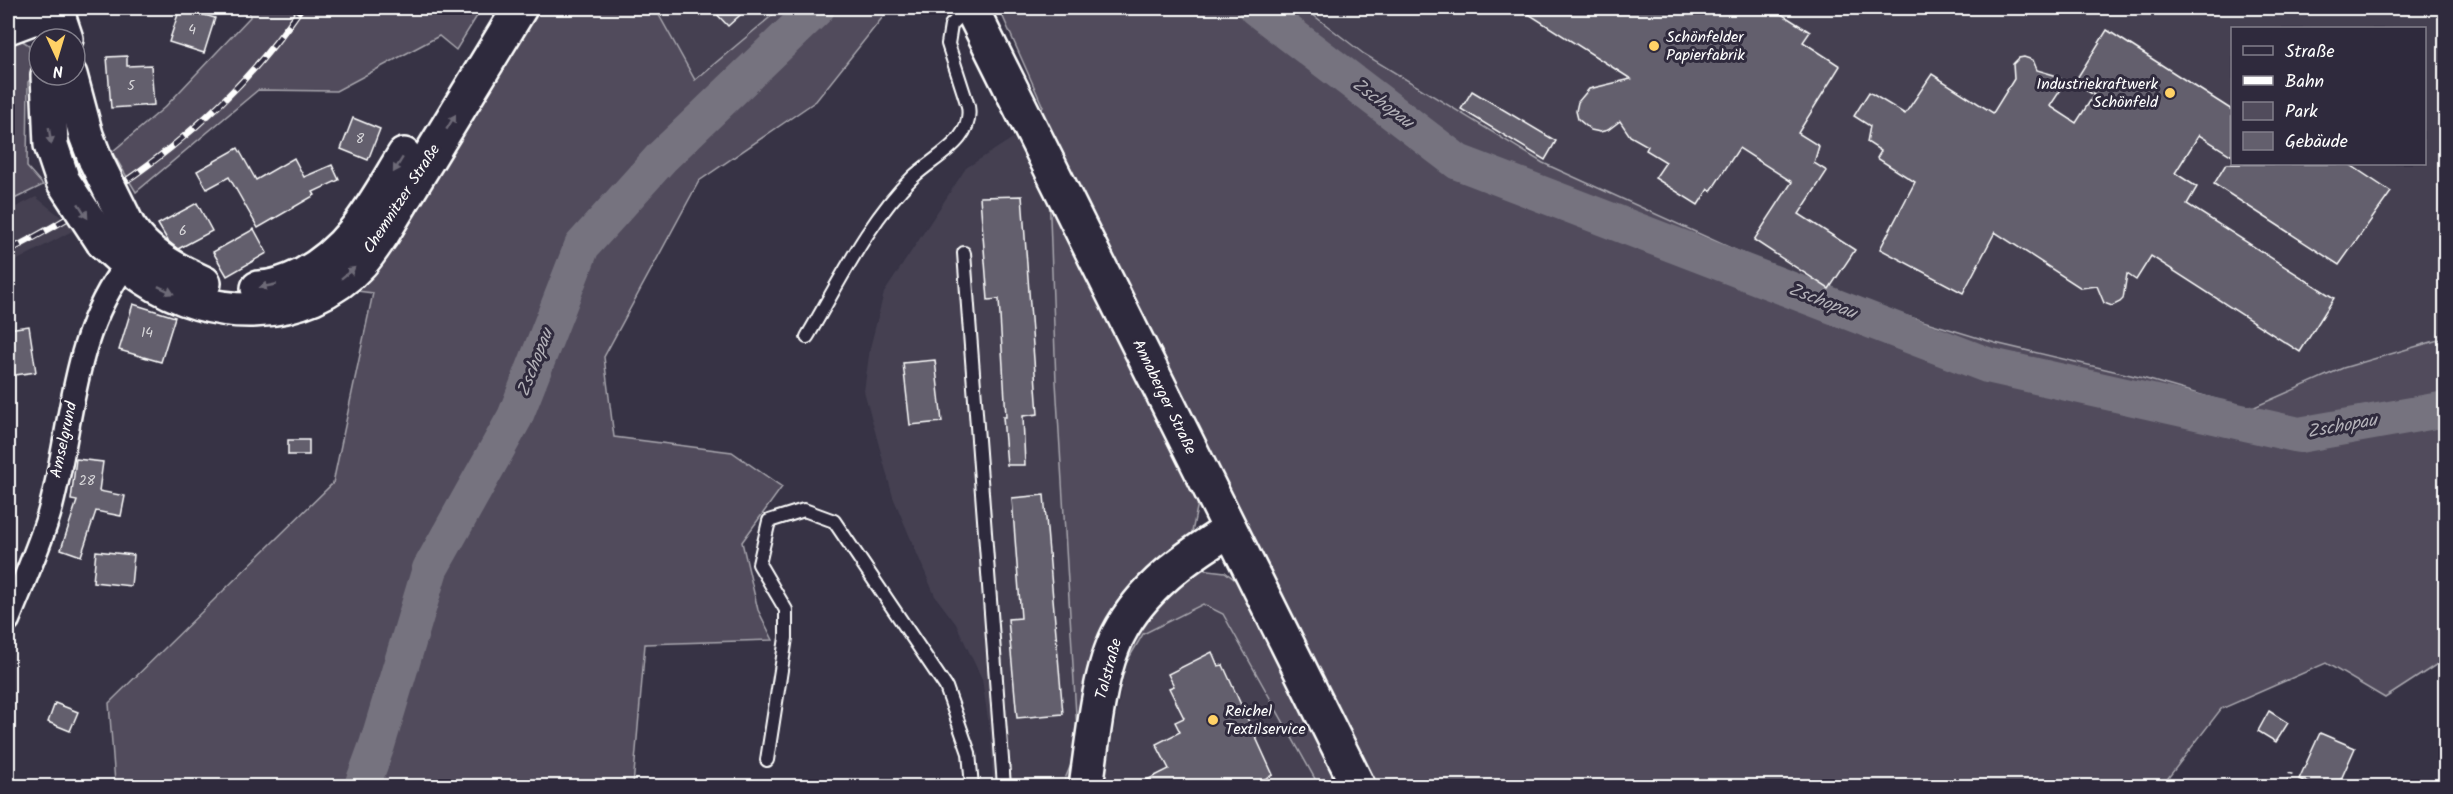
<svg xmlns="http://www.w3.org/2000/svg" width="2453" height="794" viewBox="0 0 2453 794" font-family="Kalam,sans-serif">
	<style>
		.built { fill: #444051; fill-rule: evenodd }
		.green { fill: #514c5c; stroke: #a8a6ae; stroke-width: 1.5 }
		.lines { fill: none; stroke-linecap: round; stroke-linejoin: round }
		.river { stroke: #76737f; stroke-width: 36 }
		.building { fill: #635f6d; stroke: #fff; stroke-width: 1.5 }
		.lane-casing { stroke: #fff; stroke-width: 16 }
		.street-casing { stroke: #fff; stroke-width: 27 }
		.secondary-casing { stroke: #fff; stroke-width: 38 }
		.primary-casing { stroke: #fff; stroke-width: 38 }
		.path { stroke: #fff; stroke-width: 4; stroke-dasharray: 1.5 4.5; stroke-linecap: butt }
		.lane { stroke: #2f2a3d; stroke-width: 12 }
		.street { stroke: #2f2a3d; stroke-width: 22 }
		.secondary { stroke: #2f2a3d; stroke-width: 33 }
		.primary { stroke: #2f2a3d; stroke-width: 33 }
		.rail-casing { stroke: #fff; stroke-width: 7 }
		.rail { stroke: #2f2a3d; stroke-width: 4.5; stroke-dasharray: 14; stroke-linecap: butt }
		.primary-bridge-casing { stroke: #fff; stroke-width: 38; stroke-linecap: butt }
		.primary-bridge { stroke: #2f2a3d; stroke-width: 33 }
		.oneway { fill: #6d6a77 }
		.poi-dot { fill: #ffd166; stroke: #2f2a3d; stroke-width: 2 }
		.labels { text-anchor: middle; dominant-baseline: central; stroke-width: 6; stroke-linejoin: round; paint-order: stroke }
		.number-label { font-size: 14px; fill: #d8d7da }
		.poi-label { font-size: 16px; fill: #fff; stroke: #2f2a3d; text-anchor: start }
		.street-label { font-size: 16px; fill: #fff; stroke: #2f2a3d }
		.water-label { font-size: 18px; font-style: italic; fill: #b4b2b9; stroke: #2f2a3d }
	</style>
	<rect width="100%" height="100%" fill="#373345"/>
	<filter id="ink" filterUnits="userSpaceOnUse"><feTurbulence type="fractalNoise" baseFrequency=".0167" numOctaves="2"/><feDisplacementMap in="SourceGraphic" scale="12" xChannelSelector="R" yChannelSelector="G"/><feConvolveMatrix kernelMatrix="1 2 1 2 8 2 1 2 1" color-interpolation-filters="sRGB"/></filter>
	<g filter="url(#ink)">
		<g class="built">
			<path d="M655,8h126l-86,72z"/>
			<path d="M1305,8h565l27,4 35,2 400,-1 58,-5h55v330l-102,30 -93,41 -110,-32 -145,-34 -167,-51 -285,-129 -175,-107zM2232,28h192v136h-192z"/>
			<path d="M1013,138l36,52 7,192 22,366 -16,38h-69l-2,-47 -9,-60 -26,-55 -21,-28 -42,-99 -29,-106 6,-43 14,-55 82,-125z"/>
			<path d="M36,197l40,32 -68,36v-54z"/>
			<path d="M1203,604l21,10 95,172h-215l22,-123 16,-29z"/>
		</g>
		<g class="green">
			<path d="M249,8h233l-26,42 -17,-14 -103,55 -78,-1 -122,102 -24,-40 53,-45 85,-90z"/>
			<path d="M535,8h120l40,72 86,-72h109l-74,93 -117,80 -95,176 10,80 118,15 50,35 -40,55 16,68 15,30 -128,4 -12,142h-515l-3,-3 -6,-80 224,-220 40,-190 -25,-3z"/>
			<path d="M999,8h305l60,46 179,109 285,129 167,51 144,34 111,32 93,-41 102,-30v321l-60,39 -59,-35 -105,46 -53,69 4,8h-800l-334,-671 5,-8z"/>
			<path d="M21,40l8,5 5,30 -6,7 -1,85 16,18 -35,17v-156z"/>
			<path d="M1049,190l149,313 -7,34 -45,40 -68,209h-16l16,-38 -22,-366z"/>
			<path d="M1200,569l25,3 18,14 100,200h-24l-96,-172 -20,-10 -60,30 -17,29 11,-34 20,-32z"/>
		</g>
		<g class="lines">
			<g class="river">
				<path d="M1256,8l202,154 529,203 312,70 147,-26"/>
				<path d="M362,786l15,-41 53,-176 85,-152 67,-171 80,-89 155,-149"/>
			</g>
		</g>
		<g class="building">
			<path d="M180,8l35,10 -11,35 -35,-11z"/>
			<path d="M711,8h37l-20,18z"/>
			<path d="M1519,8h253l38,24 -7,10 37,24 -42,67 21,13 -5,17 13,8 -28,43 56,36 -26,39 -75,-49 38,-58 -53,-34 -28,43 -3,-2 -10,16 -43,-27 11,-16 -20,-12 2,-4 -18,-10 -10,-15 -12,9 -8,2 -9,-2 -13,-11 -2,-8 2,-9 11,-13 42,-10z"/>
			<path d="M2107,30l125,80v46l-33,-21 -24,38 22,14 -10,17 147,94 -34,54 -149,-96 -15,24 -9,-6 -4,25 -3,3 -8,4 -8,-3 -7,-17 -16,2 -86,-56 -32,61 -83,-44 35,-67 -38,-24 4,-7 -14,-9 3,-16 -16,-10 15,-24 36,22 27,-40 61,39 21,-34 -1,-15 6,-6 5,-1 9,3 4,10 17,5 12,7 -16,24 26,17 18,-28 -20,-12z"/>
			<path d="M127,56v10l24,-1 3,40 -43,3 -4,-51z"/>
			<path d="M1472,91l84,50 -11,19 -84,-51z"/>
			<path d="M353,118l27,11 -12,31 -27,-11z"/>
			<path d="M238,148l18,32 38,-22 10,19 28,-12 7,15 -26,12 2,3 -57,33 -29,-51 -22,12 -10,-18z"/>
			<path d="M2226,164h123l42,28 -52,73 -125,-81z"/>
			<path d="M1022,196l16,218 -15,2 2,49h-18l-4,-48h3l-7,-118 -11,1 -8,-103z"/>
			<path d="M197,203l15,28 -34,18 -10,-8 -10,-17z"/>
			<path d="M254,229l13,24 -40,23 -14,-24z"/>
			<path d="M133,304l42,13 -14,45 -42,-12z"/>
			<path d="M29,326l7,46 -28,4v-47z"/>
			<path d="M935,360l7,62 -32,3 -7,-62z"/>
			<rect x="288" y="440" width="21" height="15"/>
			<path d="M76,459l27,3 -4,29 26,5 -4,20 -25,-5 -15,45 -20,-7 16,-48 -6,-1z"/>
			<path d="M1044,495l19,219 -46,4 -9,-99 13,-1 -9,-120z"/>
			<path d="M96,551l38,4 -3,31 -38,-4z"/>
			<path d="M1212,652l6,14 5,-1 50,110 -23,11h-115l34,-17 -13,-25 24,-12 -5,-10 9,-4 -15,-30 5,-2 -6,-12z"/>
			<path d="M55,703l23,9 -8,19 -22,-9z"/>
			<path d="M2269,711l19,12 -12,19 -18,-11z"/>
			<path d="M2320,733l35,15 -17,38h-22l-17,-7z"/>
		</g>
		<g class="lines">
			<g class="lane-casing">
				<g id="lane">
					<path d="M964,253l40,533"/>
					<path d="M807,337c32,-54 61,-116 106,-160 22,-21 61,-36 55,-71l-20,-62 3,-19 17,-17"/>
					<path d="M767,760l19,-122v-28l-27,-46 10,-43 35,-11 30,11 112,166 23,66 3,33"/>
				</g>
			</g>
			<g class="street-casing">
				<path id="street" d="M8,620c14,-35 30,-70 41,-106 24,-84 21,-178 78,-250"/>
			</g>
			<g class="secondary-casing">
				<g id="secondary">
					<path d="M8,27l24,-9h27"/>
					<path d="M1086,786c7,-45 12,-111 32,-151 24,-47 69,-79 112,-105"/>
				</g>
			</g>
			<g class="primary-casing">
				<g id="primary">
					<path d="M60,8l-1,10 7,21"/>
					<path d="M971,8l387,778"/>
					<path d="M48,75l3,70 12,36"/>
					<path d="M70,75l16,60 10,26"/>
					<path d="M128,226c19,29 45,43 76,57"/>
					<path d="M103,242c13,12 27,26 42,36 65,44 160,46 216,-15 8,-9 15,-20 22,-30l137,-225"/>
					<path d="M258,288c16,0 31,-6 45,-13 50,-27 72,-73 101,-120"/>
				</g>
			</g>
			<path class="path" d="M2287,786l4,-14"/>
			<use href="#lane" class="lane"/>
			<use href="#street" class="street"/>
			<use href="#secondary" class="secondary"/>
			<use href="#primary" class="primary"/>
			<g class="rail-casing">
				<path id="rail" d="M8,251c115,-59 220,-135 293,-243"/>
			</g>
			<use href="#rail" class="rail"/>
			<g class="primary-bridge-casing">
				<g id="primary-bridge">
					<path d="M96,161l32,65"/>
					<path d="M63,181l40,61"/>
				</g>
			</g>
			<use href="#primary-bridge" class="primary-bridge"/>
		</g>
		<defs><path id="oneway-solid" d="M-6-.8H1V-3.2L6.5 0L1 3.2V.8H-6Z" transform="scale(1.5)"/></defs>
		<g class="oneway">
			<use href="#oneway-solid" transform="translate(451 122) rotate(-59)"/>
			<use href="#oneway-solid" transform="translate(50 136) rotate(82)"/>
			<use href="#oneway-solid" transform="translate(398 165) rotate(122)"/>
			<use href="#oneway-solid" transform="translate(83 211) rotate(57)"/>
			<use href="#oneway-solid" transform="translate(348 273) rotate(-39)"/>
			<use href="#oneway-solid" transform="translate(268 286) rotate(169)"/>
			<use href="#oneway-solid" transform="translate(166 290) rotate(26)"/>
		</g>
	</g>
	<g class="poi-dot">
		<circle cx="1654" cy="46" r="6"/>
		<circle cx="2170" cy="93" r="6"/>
		<circle cx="1213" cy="720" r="6"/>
	</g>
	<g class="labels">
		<g class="number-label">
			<text x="192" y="30">4</text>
			<text x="131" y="86">5</text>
			<text x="360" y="139">8</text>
			<text x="183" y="231">6</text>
			<text x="147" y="333">14</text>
			<text x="87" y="481">28</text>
		</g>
		<g class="poi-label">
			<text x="1666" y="37">Schönfelder<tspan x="1666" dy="18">Papierfabrik</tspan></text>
			<text x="2158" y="84" text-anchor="end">Industriekraftwerk<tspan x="2158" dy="18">Schönfeld</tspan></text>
			<text x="1225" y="711">Reichel<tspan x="1225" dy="18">Textilservice</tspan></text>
		</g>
		<g class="street-label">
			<text transform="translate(402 199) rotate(-57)">Chemnitzer Straße</text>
			<text transform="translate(1164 397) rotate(64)">Annaberger Straße</text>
			<text transform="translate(64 440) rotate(-78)">Amselgrund</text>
			<text transform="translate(1109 669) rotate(-75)">Talstraße</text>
		</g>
		<g class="water-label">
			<text transform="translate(1382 104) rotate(37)">Zschopau</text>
			<text transform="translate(1822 302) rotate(21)">Zschopau</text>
			<text transform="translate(536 363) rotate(-69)">Zschopau</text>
			<text transform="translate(2342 427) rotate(-10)">Zschopau</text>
		</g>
	</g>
	<rect width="2453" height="794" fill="none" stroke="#2f2a3d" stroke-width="30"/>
	<rect x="15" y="15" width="2423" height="764" fill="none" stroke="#fff" stroke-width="2" filter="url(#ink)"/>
	<rect x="2231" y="27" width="195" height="138" fill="#2f2a3d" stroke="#827f8b" stroke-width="1.5"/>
	<rect x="2243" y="46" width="30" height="9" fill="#2f2a3d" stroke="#827f8b" stroke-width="1.5"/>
	<text x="2285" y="57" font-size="18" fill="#ffffff">Straße</text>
	<rect x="2243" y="76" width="30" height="9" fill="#ffffff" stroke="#827f8b" stroke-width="1.5"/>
	<text x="2285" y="87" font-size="18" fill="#ffffff">Bahn</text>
	<rect x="2243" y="102" width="30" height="18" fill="#514c5c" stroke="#827f8b" stroke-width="1.5"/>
	<text x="2285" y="117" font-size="18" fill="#ffffff">Park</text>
	<rect x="2243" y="132" width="30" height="18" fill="#635f6d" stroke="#827f8b" stroke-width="1.5"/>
	<text x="2285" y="147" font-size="18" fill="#ffffff">Gebäude</text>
	<g transform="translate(57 57) rotate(176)"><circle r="28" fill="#2f2a3d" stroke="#827f8b" stroke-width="1.5"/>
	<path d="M0-4.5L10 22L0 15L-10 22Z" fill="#ffd166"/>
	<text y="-9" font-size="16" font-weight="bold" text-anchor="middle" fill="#ffffff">N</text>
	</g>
</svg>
